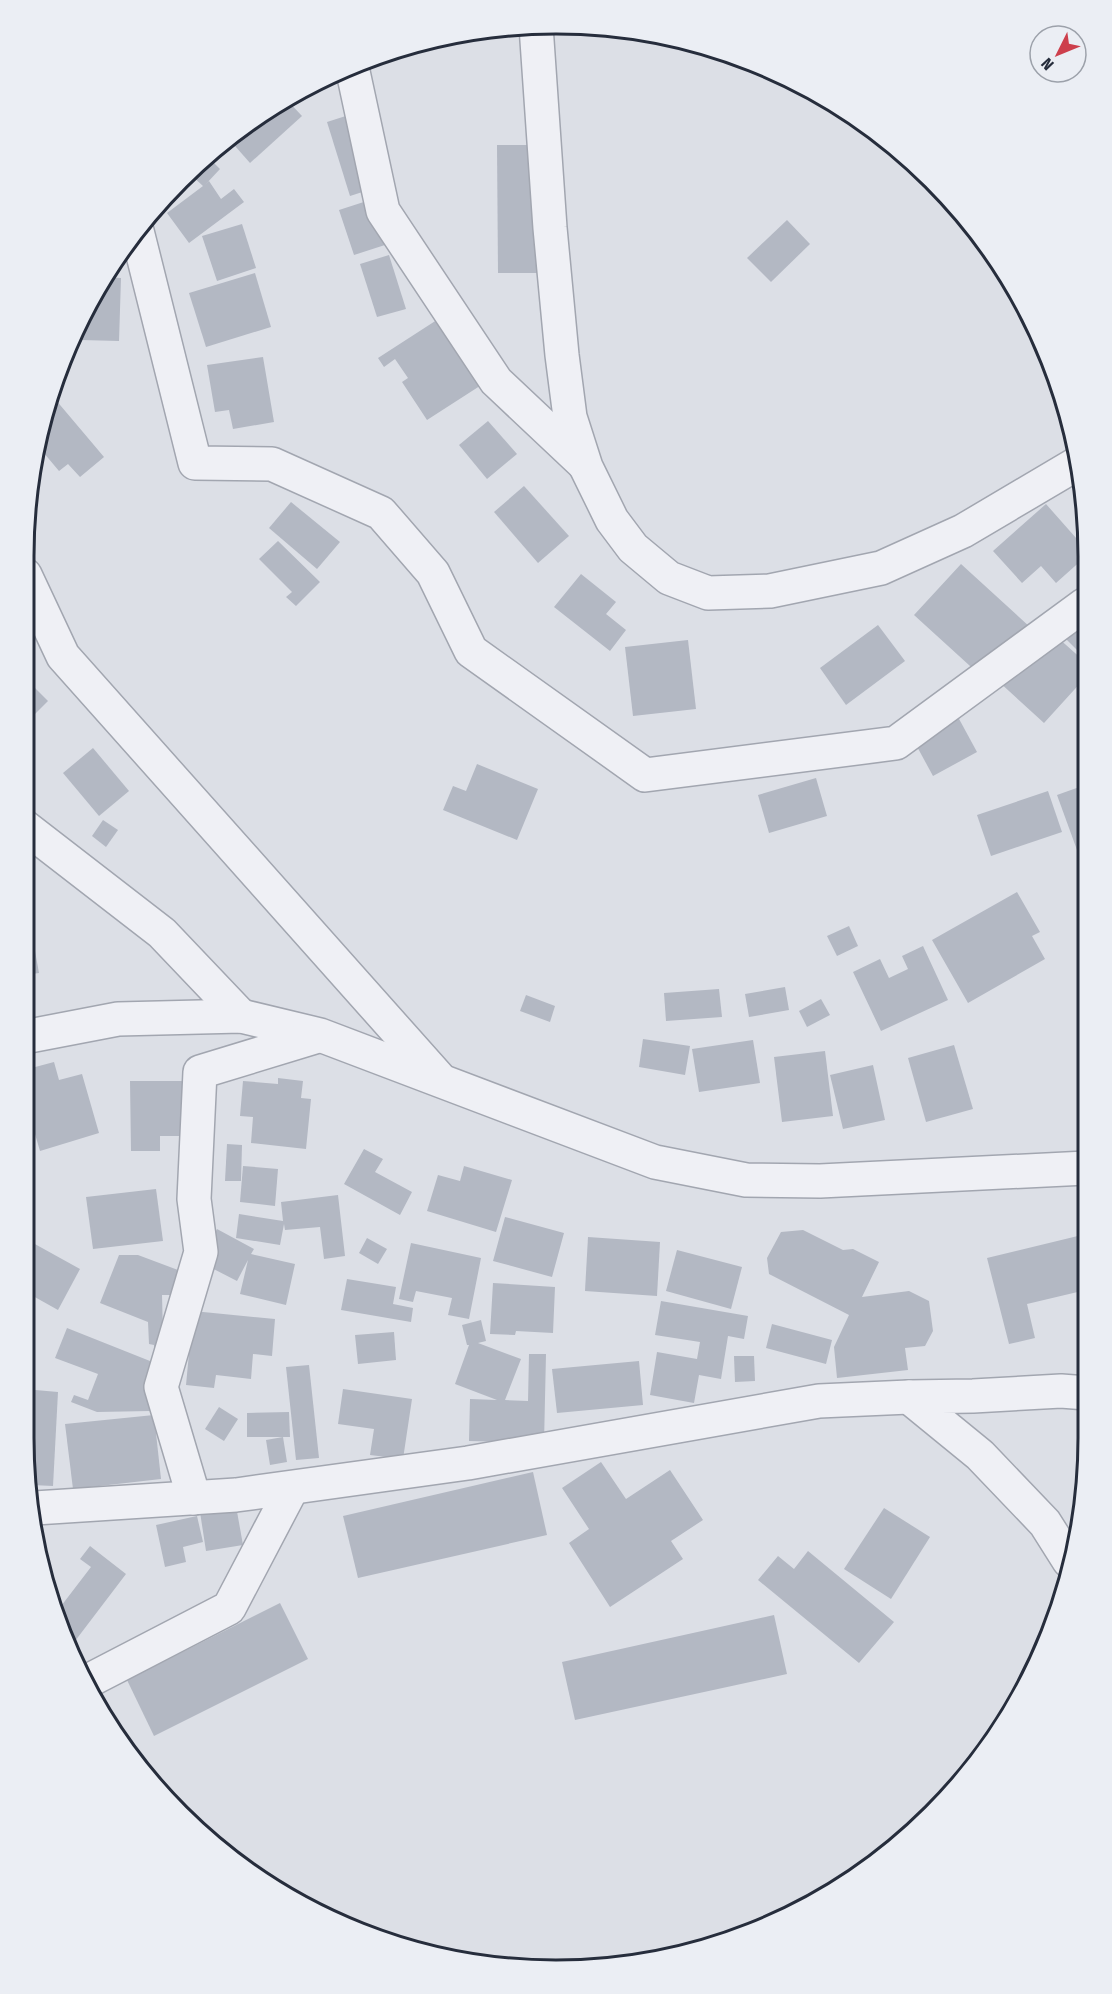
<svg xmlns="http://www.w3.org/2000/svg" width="1112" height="1994" viewBox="0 0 1112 1994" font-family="'Fira Sans Condensed',sans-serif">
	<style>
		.building { fill: #b3b8c3 }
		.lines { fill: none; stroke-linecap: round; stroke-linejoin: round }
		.minor-casing { stroke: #a2a6b0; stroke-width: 36 }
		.minor { stroke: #eff0f5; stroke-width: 33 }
		.rim { fill: none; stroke: #262d3c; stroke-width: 3 }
	</style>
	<rect width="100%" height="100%" fill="#dcdfe6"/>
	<g class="building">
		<path d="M287,100l15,16 -52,47 -22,-25z"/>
		<path d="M352,114l32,71 -34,11 -23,-74z"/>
		<path d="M497,145h44l3,128h-46z"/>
		<path d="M208,157l12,12 -15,16 4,-4 12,18 13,-10 10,13 -55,41 -22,-30 36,-27 -13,-12z"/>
		<path d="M373,199l15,45 -34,11 -15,-45z"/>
		<path d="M787,220l23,24 -39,38 -24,-24z"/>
		<path d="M242,224l14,44 -39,13 -15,-45z"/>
		<path d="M389,255l17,54 -29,8 -17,-53z"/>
		<path d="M255,273l16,54 -65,20 -17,-54z"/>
		<path d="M104,277l17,1 -2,63 -38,-1 1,-18 13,-32z"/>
		<path d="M443,316l43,66 -59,38 -25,-38 6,-4 -13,-19 -11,8 -6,-9z"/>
		<path d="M263,357l11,65 -41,7 -4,-19 -14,2 -8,-47z"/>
		<path d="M55,399l49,58 -24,20 -12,-13 -9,7 -21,-25 4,-28 5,-13z"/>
		<path d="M488,421l29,33 -30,25 -28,-34z"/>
		<path d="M524,486l45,50 -31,27 -44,-51z"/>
		<path d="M291,502l49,40 -23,27 -48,-41z"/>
		<path d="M1046,504l38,43v11l-28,25 -15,-17 -19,17 -29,-32z"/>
		<path d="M278,541l42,41 -24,24 -10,-9 6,-5 -33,-33z"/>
		<path d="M961,564l70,64 7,-8 46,41v18l-40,44 -58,-53 -5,6 -67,-61z"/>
		<path d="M581,574l35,28 -10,12 20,16 -16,21 -56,-44z"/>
		<path d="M1084,609v40l-4,4 -20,-20z"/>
		<path d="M878,625l27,36 -59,44 -26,-37z"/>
		<path d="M688,640l8,69 -63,7 -8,-69z"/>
		<path d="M25,678l23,23 -23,23z"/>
		<path d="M952,706l25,46 -44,24 -25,-46z"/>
		<path d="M93,748l36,43 -30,25 -36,-43z"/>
		<path d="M477,764l61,25 -21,51 -74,-30 10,-24 13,5z"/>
		<path d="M816,778l11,38 -58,17 -11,-38z"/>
		<path d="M1085,785v62l-8,3 -20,-55z"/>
		<path d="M1048,791l14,41 -71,24 -14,-41z"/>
		<path d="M103,820l15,10 -12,17 -14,-11z"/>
		<path d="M1017,892l23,40 -8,4 13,23 -77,44 -36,-63z"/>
		<path d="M25,896l14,77 -14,2z"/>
		<path d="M849,926l9,20 -21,10 -10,-20z"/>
		<path d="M923,946l25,54 -67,31 -28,-59 27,-13 9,19 19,-9 -6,-13z"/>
		<path d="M785,987l4,23 -40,7 -4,-23z"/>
		<path d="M719,989l3,28 -56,4 -2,-28z"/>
		<path d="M526,995l29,11 -5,16 -30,-11z"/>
		<path d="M821,999l9,16 -23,12 -8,-16z"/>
		<path d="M643,1039l47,7 -5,29 -46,-8z"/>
		<path d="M753,1040l7,43 -61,9 -7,-43z"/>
		<path d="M954,1045l19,64 -47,13 -18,-64z"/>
		<path d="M825,1051l8,65 -51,6 -8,-65z"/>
		<path d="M54,1062l5,18 23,-6 17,59 -59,18 -16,-54v-27z"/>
		<path d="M873,1065l12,55 -42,9 -13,-54z"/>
		<path d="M278,1078l25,3 -2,17 10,1 -5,50 -55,-6 2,-26 -13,-1 3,-35 35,3z"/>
		<path d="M130,1081h74l1,55h-45v15h-29z"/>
		<path d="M227,1144l15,1 -1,36h-16z"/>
		<path d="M364,1149l19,10 -8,13 37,20 -12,23 -56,-31z"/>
		<path d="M243,1166l35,3 -3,37 -35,-4z"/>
		<path d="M464,1166l48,14 -16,52 -69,-21 11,-36 22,6z"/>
		<path d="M156,1189l7,52 -70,8 -7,-52z"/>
		<path d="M338,1195l7,61 -21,3 -4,-32 -35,3 -1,-6 -4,21 -44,-7 3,-24 44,7 -2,-19z"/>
		<path d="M505,1217l59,16 -12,44 -59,-16z"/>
		<path d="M217,1229l37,20 -3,5 44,10 -9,41 -46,-11 8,-34 -11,21 -37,-19z"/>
		<path d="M803,1230l40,20 10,-1 26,13 -17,35 47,-6 20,10 4,30 -8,15 -20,2 3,22 -71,8 -3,-31 15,-32 -80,-41 -2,-16 14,-26z"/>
		<path d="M1086,1234v56l-59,14 8,34 -26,6 -22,-86z"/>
		<path d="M588,1237l72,5 -3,54 -72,-5z"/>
		<path d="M24,1238l56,31 -22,41 -34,-19z"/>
		<path d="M367,1238l20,11 -9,15 -19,-11z"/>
		<path d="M411,1243l70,15 -12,61 -21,-4 4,-17 -36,-7 -3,11 -14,-3z"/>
		<path d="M677,1250l65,17 -11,42 -65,-18z"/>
		<path d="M119,1255h19l48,18 -8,22h-16l1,40 -3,50 -10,26 -53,1 -26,-10 3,-7 14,5 10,-26 -43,-16 12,-30 88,35 -1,-18 -5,-1 -1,-22 -48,-19z"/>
		<path d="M347,1279l49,8 -3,17 20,4 -2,14 -70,-12z"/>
		<path d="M493,1283l62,4 -2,46 -37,-2 -1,4 -25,-1z"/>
		<path d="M661,1301l87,15 -4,23 -16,-3 -7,43 -22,-4 -5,28 -44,-8 7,-43 40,7 3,-17 -45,-7z"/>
		<path d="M193,1311l82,8 -3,37 -19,-2 -2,25 -35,-4 -2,13 -28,-3z"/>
		<path d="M481,1320l5,21 -8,2 43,16 -16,41 23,1 1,-47h17l-2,89 -75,-2 1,-42 27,1 -42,-16 14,-39h-2l-5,-20z"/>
		<path d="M772,1324l60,16 -6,24 -60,-16z"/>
		<path d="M394,1332l2,28 -38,4 -3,-29z"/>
		<path d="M734,1356h20l1,25 -20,1z"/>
		<path d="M639,1361l4,44 -86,8 -5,-44z"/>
		<path d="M309,1365l10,93 -23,2 -10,-93z"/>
		<path d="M24,1389l34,3 -5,94 -21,-1 -8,-47z"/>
		<path d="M343,1389l69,10 -9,60 -33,-4 4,-26 -36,-5z"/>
		<path d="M219,1407l19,12 -14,22 -19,-12z"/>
		<path d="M289,1412l1,25h-43v-24z"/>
		<path d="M154,1415l7,64 -88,10 -8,-65z"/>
		<path d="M283,1437l4,25 -17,3 -4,-25z"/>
		<path d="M601,1462l25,37 44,-29 33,50 -32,21 12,18 -73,48 -41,-64 20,-14 -27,-41z"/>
		<path d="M533,1472l14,63 -189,43 -15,-62z"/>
		<path d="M236,1506l7,39 -37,6 -6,-39z"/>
		<path d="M884,1508l46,29 -39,62 -47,-30z"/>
		<path d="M197,1516l6,26 -20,5 3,15 -21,5 -9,-42z"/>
		<path d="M90,1546l36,28 -54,71 -17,-31 36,-47 -11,-8z"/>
		<path d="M808,1551l86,71 -35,41 -101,-83 20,-24 16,13z"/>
		<path d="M280,1603l28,56 -154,77 -27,-56z"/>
		<path d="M774,1615l13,59 -212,46 -13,-58z"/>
	</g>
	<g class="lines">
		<g class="minor-casing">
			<g id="minor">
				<path d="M536,26l14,202 12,127 8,62 16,50 26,53 21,28 36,30 39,15 62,-2 111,-23 82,-37 115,-68"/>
				<path d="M352,67l31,144 113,170 87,82"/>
				<path d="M137,231l58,232 77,1 109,49 52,60 38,78 174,124 251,-32 188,-138"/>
				<path d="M25,575l38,81 375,421"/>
				<path d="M25,827l137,106 79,83"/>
				<path d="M24,1037l94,-18 123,-3 79,19 335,127 91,18 74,1 266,-13"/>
				<path d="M194,1498l-33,-111 40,-135 -7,-53 6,-127 118,-36"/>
				<path d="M35,1508l201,-13 232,-32 351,-62 90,-4"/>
				<path d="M1069,1561l-24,-38 -65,-68 -71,-58 64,-1 88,-5 26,2"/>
				<path d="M90,1680l139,-72 63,-120"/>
			</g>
		</g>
		<use href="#minor" class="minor"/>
	</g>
	<path d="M0 0H1112V1994H0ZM556 34H556A522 522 0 0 1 1078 556V1438A522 522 0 0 1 556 1960H556A522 522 0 0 1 34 1438V556A522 522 0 0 1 556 34Z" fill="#ebeef4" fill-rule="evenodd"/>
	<path class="rim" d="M556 34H556A522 522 0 0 1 1078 556V1438A522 522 0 0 1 556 1960H556A522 522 0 0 1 34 1438V556A522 522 0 0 1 556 34Z"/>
	<g transform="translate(1058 54) rotate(227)"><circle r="28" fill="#ebeef4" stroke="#9ca1aa" stroke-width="1.5"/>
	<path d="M0-4.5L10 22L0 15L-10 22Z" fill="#cd3f4c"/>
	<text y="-9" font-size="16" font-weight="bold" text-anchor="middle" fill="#262d3c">N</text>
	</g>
</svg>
